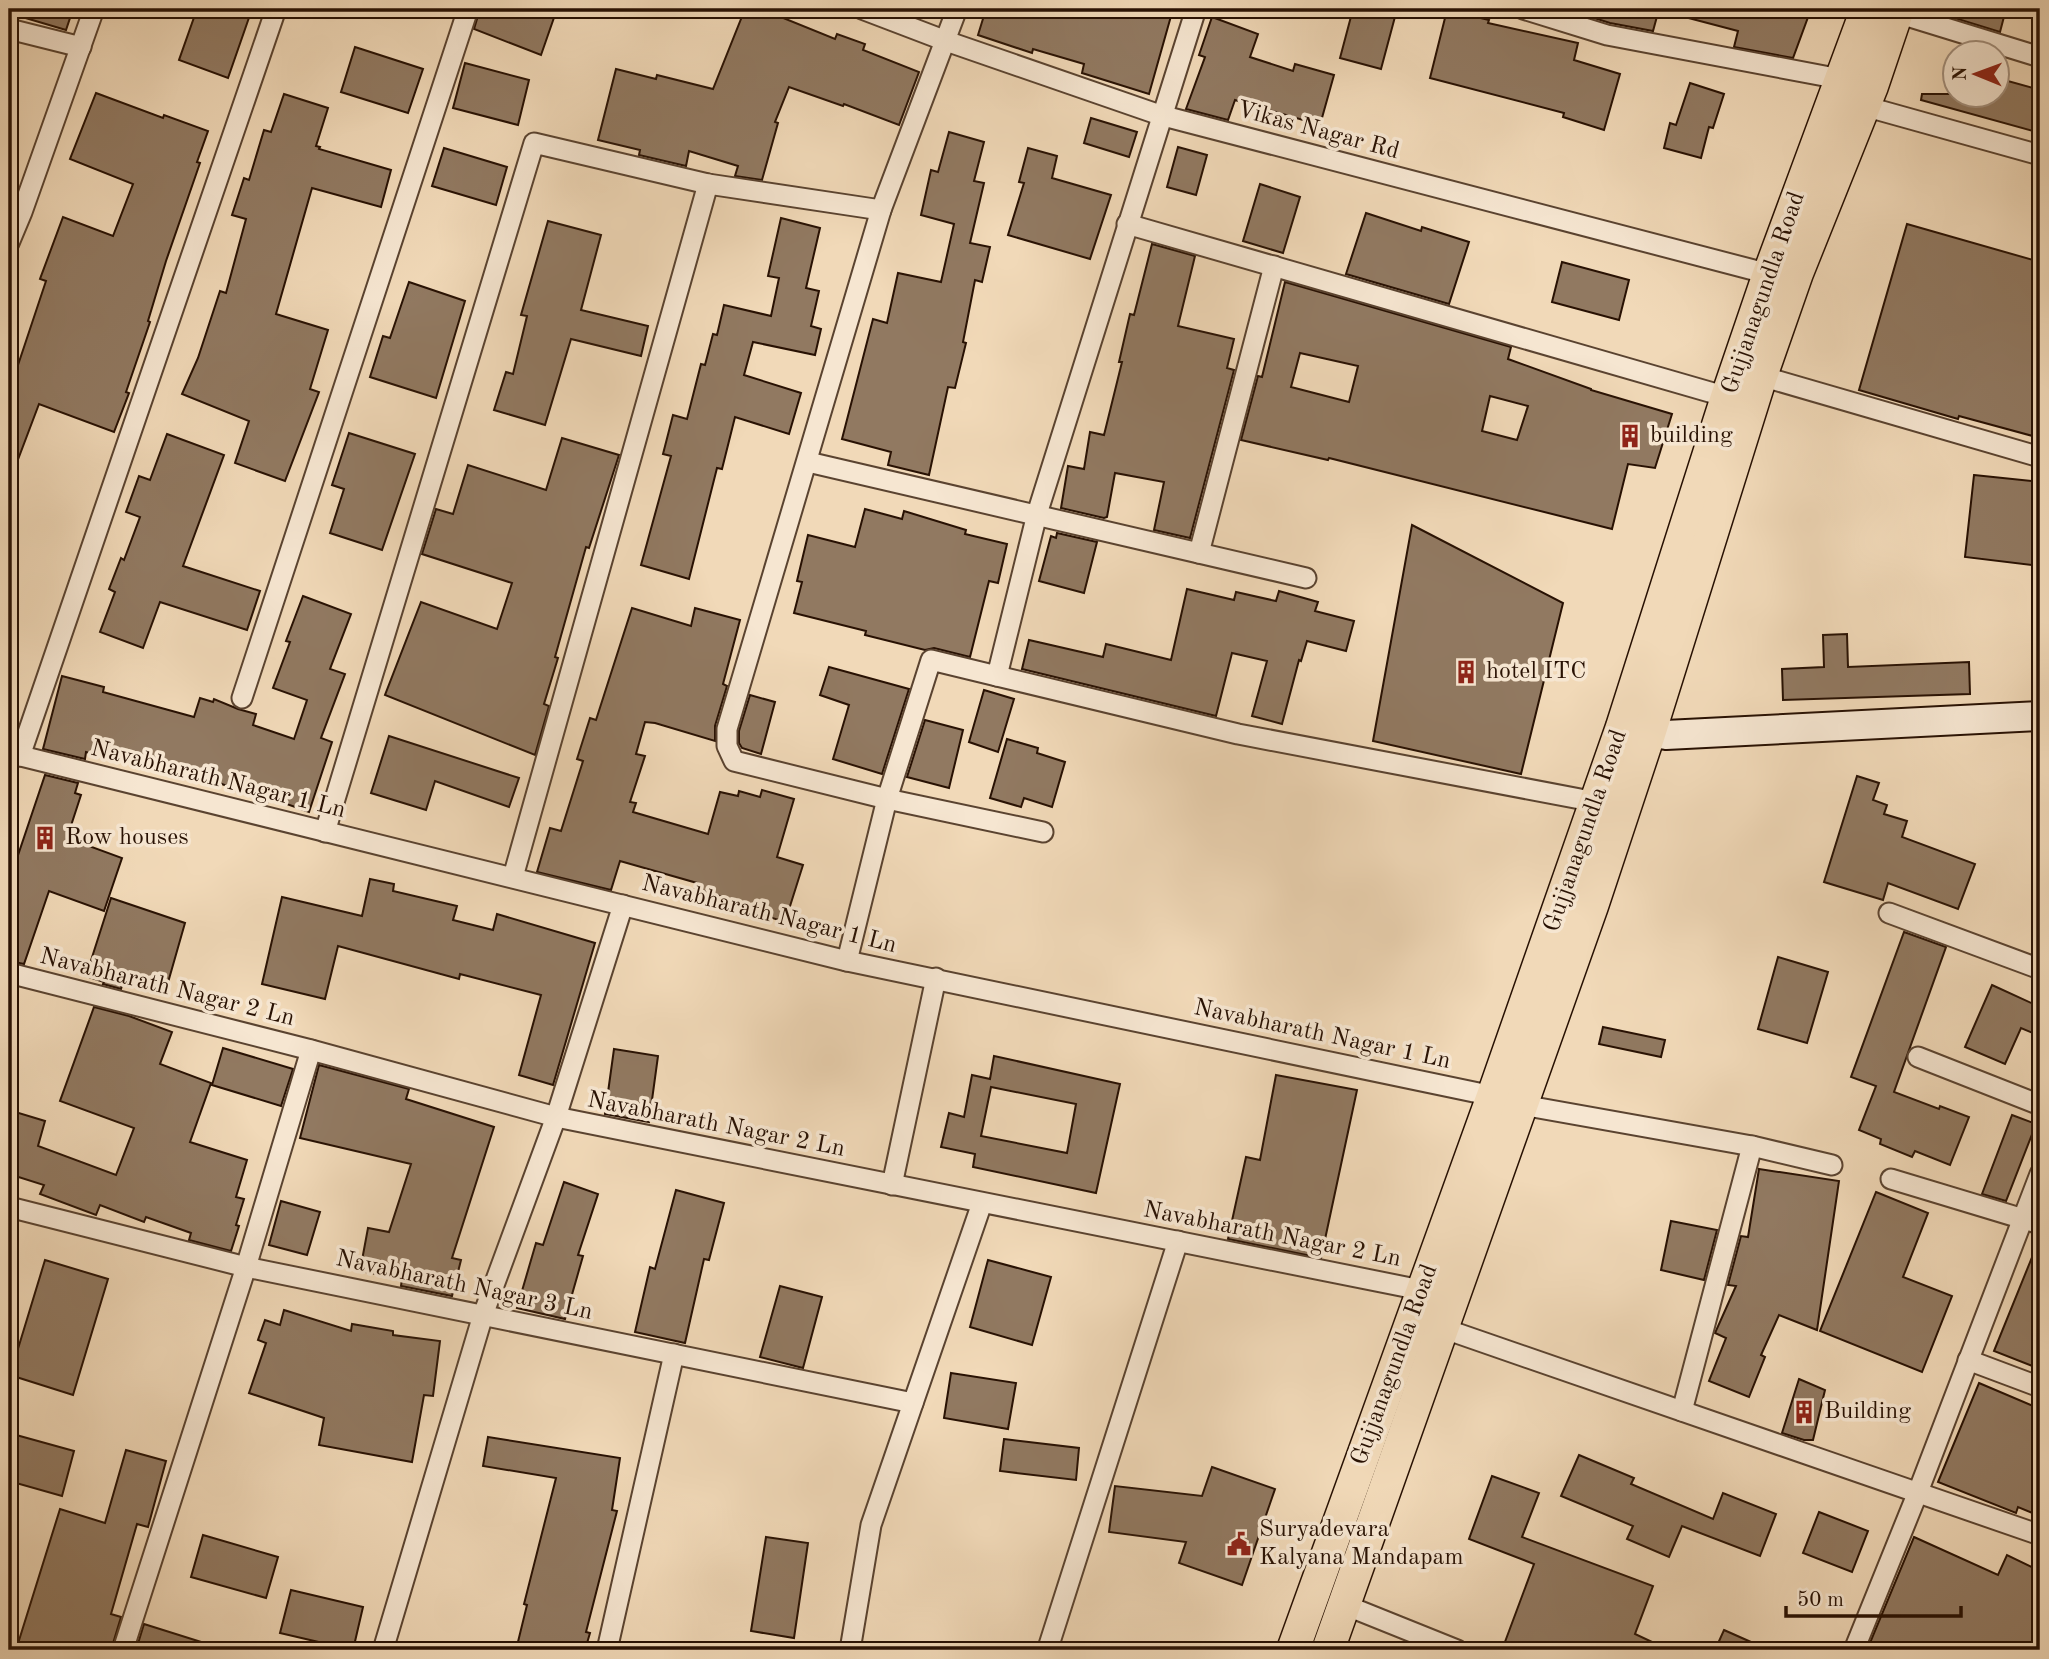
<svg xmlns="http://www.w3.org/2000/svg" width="2049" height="1659" viewBox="0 0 2049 1659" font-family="'Old Standard TT',serif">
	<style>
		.building { fill: #917961; stroke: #281103; stroke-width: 2; fill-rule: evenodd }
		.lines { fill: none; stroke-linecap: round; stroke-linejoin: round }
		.street-casing { stroke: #5a4330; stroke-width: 23 }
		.secondary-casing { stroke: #281103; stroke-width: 32 }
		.primary-casing { stroke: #281103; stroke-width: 35 }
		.street { stroke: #f6e6d1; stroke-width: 19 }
		.secondary { stroke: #f6e6d1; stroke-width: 28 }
		.primary { stroke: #f1d9b8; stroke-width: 32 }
		.labels { text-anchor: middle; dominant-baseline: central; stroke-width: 7; stroke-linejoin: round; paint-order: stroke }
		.street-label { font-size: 24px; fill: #281103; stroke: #f6e6d1 }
		.poi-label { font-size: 24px; fill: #281103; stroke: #f6e6d1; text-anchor: start }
	</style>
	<rect width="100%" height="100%" fill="#f1d9b8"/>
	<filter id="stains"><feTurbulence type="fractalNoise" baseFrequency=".00286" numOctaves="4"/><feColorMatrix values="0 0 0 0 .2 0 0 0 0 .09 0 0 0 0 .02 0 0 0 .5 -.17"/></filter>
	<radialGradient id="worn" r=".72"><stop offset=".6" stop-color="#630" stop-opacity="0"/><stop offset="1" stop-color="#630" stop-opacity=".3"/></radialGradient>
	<g class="building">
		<path d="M13,9h60l-7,21 -54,-16z"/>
		<path d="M197,9h55l-24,69 -49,-18z"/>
		<path d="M480,9h77l-16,46 -67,-26z"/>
		<path d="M745,9h16l74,30 2,-5 28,10 -2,6 56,22 -20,53 -55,-21 -1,2 -54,-19 -14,35 3,1 -16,57 -27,-4 3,-10 -49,-15 -3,15 -47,-11 1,-5 -42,-10 18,-71 40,10 1,-4 56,14z"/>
		<path d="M986,9h187l-24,85 -67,-21 2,-9 -51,-15 -1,4 -54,-18z"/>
		<path d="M1353,9h27l16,4 -15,56 -41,-11z"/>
		<path d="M1576,9h83l-6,22 -43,-8 -35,-11z"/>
		<path d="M1678,9h133l-18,49 -59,-11 4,-16 -61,-16z"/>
		<path d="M1935,9h71l-6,23 -65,-20z"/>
		<path d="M1447,10l42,10 -1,3 90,20 -4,17 46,14 -16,56 -41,-13 1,-4 -134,-35z"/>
		<path d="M1212,17l46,17 -8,23 43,14 2,-7 39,11 -14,50 -85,-25 -7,20 -42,-11 19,-52 -6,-2z"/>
		<path d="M355,47l68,22 -15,44 -67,-21z"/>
		<path d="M465,63l64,17 -11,45 -65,-17z"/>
		<path d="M1997,78l43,12v43l-119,-33 1,-6h75z"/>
		<path d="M1690,83l34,11 -11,34 -4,-1 -8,31 -37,-10 6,-25 6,2z"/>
		<path d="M96,93l67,25 1,-3 44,16 -11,31 3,1 -34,98 -18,60 2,1 -24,70 3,1 -15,39 -75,-28 -28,74h-2v-116l9,3 28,-84 -6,-2 23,-62 50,19 20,-52 -63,-25z"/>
		<path d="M284,94l44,14 -12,38 4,1 -1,2 72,21 -10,37 -69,-19 -36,126 52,16 -18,59 9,3 -34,89 -50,-18 14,-42 -67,-27 16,-36 22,-67 6,2 20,-74 -14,-4 12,-37 5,2 15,-50 7,2z"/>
		<path d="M1091,118l46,14 -8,25 -45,-14z"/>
		<path d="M949,132l35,10 -10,39 10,2 -14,60 20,4 -8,35 -7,-2 -12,62 3,1 -11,45 -7,-1 -19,88 -41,-10 3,-13 -49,-13 31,-120 14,4 11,-50 43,9 13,-58 -33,-9 10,-45 7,2z"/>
		<path d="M1178,147l29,8 -11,40 -29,-8z"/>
		<path d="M444,148l63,19 -11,38 -64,-19z"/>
		<path d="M1028,148l29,8 -5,22 59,17 -21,64 -82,-24 16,-52 -5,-1z"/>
		<path d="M1260,184l40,13 -17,56 -40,-12z"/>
		<path d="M1366,213l55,18 1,-4 47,15 -20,62 -103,-30z"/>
		<path d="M781,218l39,10 -14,60 13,3 -8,35 10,3 -6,26 -62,-13 -9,33 57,18 -12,41 -54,-17 -13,52 -5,-1 -28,111 -48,-14 30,-109 -8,-2 10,-39 14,4 14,-55 4,1 8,-31 4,1 7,-30 47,11 8,-38 -11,-2z"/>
		<path d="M548,221l53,14 -20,75 67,16 -7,30 -70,-17 -26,86 -51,-15 12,-38 7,2 14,-58 -6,-1z"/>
		<path d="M1907,224l133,38v176l-81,-22 -1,3 -99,-29z"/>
		<path d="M1152,244l43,12 -17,70 56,13 -7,29 7,2 -44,168 -36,-8 10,-48 -49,-9 -8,44 -3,1 -43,-10 7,-42 16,3 6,-37 14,3 18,-73h-3l11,-48 4,1z"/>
		<path d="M1562,262l67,18 -10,40 -67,-18z"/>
		<path d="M409,282l56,19 -29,97 -66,-21 13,-41 7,2z"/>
		<path d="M1285,282l226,65 -3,12 83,30v1l81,24 -17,54 -27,-4 -16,65 -283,-71 -1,2 -87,-20 17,-64 4,1zM1300,353l58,13 -9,36 -58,-15zM1490,396l38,10 -11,34 -35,-9z"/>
		<path d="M349,433l66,21 -33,96 -52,-17 14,-44 -12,-4z"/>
		<path d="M167,434l57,21 -41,111 77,25 -13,39 -87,-28 -17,46 -43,-16 15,-40 -6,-3 12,-31 3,2 16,-43 -14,-5 13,-36 11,4z"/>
		<path d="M562,438l57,17 -30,93 -3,-1 -31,110 3,1 -14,46 5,2 -14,49 -150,-60 36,-93 76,27 15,-46 -90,-29 14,-45 17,5 15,-49 78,25z"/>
		<path d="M1974,475l66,7v84l-75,-9z"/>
		<path d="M865,509l37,10 2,-8 62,19 -1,4 42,10 -9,39 -9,-2 -19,76 -36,-9 -9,2 -60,-15 1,-4 -72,-18 8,-31 -5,-1 11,-46 47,12z"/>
		<path d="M1412,525l151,78 -42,171 -148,-33z"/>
		<path d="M1057,533l40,9 -13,51 -45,-12 12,-45 5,2z"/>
		<path d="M1187,589l47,11 2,-8 40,9 3,-10 39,11 -3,9 39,10 -8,30 -39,-10 -6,20 -2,-1 -17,64 -30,-8 15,-55 -35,-8 -16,63 -194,-47 7,-29 74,17 3,-13 65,16z"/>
		<path d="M303,596l48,18 -21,55 15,5 -24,64 11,4 -23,70 -39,-14 -2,4 -32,-11v-2l-46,-16v-2l-43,-14 -2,10 -59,-15 -1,7 -42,-10 19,-73 42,11 -1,5 91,25 6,-19 13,4 1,-3 24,10 18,5 -3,11 41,14 13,-39 -34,-12 17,-46 -4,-1z"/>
		<path d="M632,608l59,18 4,-18 45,12 -17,64 4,2 -12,40v15l-60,-18 -10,-1 -9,32 9,2 -15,46 6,1 -3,9 75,22 12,-42 18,4 1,-5 21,6 2,-7 32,9 -17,58 26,8 -18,57 -48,-15 1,-5 -43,-14 2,-5 -77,-22 -9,29 -74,-18 13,-44 11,3 22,-70 -6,-2 13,-41 6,2z"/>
		<path d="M1847,634l1,33 121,-5 1,32 -187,6 -1,-31 42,-2 -1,-32z"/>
		<path d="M829,667l80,22 -27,85 -49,-15 16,-54 -29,-10z"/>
		<path d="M984,690l30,9 -16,53 -29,-10z"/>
		<path d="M750,695l25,7 -14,52 -19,-6 -3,-5v-12z"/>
		<path d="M925,720l38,10 -14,58 -42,-11z"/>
		<path d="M389,736l130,42 -10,29 -74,-26 -9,29 -55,-17z"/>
		<path d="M1007,739l31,9 -1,5 28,9 -13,45 -28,-9 -3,9 -31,-9z"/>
		<path d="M45,775l33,8 -3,10 6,2 -14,43 55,20 -18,53 -55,-20 -25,73 -15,-3v-79z"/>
		<path d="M1857,776l22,7 -6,17 14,5 -3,9 23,7 -5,16 73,27 -17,45 -70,-26 -5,17 -59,-18z"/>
		<path d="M370,879l24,5 -1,7 64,15 -4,14 40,10 4,-16 98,29 -42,142 -34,-10 22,-80 -81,-21 -1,5 -121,-33 -13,53 -63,-15 20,-87 80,19z"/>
		<path d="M111,898l74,25 -18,63 -42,-12 -4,15 -18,-5 1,-2 -18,-6z"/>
		<path d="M1904,932l42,15 -52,145 45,17 1,-3 29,11 -19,48 -35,-14 -3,6 -32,-13 1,-5 -22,-9 17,-44 -25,-9z"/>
		<path d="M1778,957l50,15 -21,71 -49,-14z"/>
		<path d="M1992,985l48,22v29l-19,-8 -16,36 -40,-17z"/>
		<path d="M94,1007l35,9 43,16 -12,32 51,19 -21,59 57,18 -11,37 8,2 -8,26 3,1 -8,25 -42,-11 2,-7 -45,-16 -2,5 -44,-17 -4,10 -56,-21 4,-9 -35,-11v-64l36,11 -7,25 78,29 18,-47 -74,-27z"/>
		<path d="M1603,1027l62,13 -4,17 -62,-13z"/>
		<path d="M223,1048l70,21 -12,37 -69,-21z"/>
		<path d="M614,1049l44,7 -9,66 -44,-8z"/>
		<path d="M994,1056l126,28 -24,109 -123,-26 2,-13 -34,-7 8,-34 15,4 8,-42 18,4zM991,1087l85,17 -9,49 -86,-17z"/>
		<path d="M319,1065l90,24 -3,10 88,28 -42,131 9,2 -9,36 -51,-10 1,-7 -42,-8 8,-43 21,4 22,-68 -111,-26z"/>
		<path d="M1276,1075l81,15 -36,168 -93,-19 18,-82 14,3z"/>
		<path d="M2012,1115l24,9 -30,77 -24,-7z"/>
		<path d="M1759,1169l80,12 -22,149 -38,-15 -18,40 4,2 -16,40 -40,-16 17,-43 -11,-5 21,-47 -8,-1 13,-49 7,1z"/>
		<path d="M564,1182l34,12 -20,61 5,1 -18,63 -48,-11 19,-65 7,2z"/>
		<path d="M676,1190l48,13 -15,57 -5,-1 -19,84 -50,-11 15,-65 5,2z"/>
		<path d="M1876,1192l52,21 -25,64 49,19 -30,76 -102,-41z"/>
		<path d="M281,1201l39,11 -13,43 -38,-10z"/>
		<path d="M1671,1221l46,9 -13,50 -43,-10z"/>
		<path d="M2039,1240h1v129l-46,-18z"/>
		<path d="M45,1260l63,19 -35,116 -63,-20z"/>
		<path d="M988,1260l63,17 -19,68 -62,-18z"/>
		<path d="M780,1286l42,11 -19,71 -43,-11z"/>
		<path d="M284,1310l67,21 1,-7 41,7v4l47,6 -7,55 -9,-1 -12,67 -93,-17 5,-27 -75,-25 17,-50 -8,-3 7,-20 15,5z"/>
		<path d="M951,1373l65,10 -8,46 -64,-11z"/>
		<path d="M1799,1379l26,11 -12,50h-9l-22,-7z"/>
		<path d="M1979,1383l61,26v107l-22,-9 -2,6 -78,-31z"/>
		<path d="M9,1433l65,18 -12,45 -53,-15z"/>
		<path d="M488,1437l132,21 -8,52 5,1 -31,121 4,1 -5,17h-69l11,-45 -3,-1 32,-126 -73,-12z"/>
		<path d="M1004,1439l75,9 -3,32 -76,-9z"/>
		<path d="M126,1450l40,11 -18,66 -11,-3 -26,90 10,3 -10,33h-95l44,-141 45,14z"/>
		<path d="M1579,1455l55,23 -3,6 82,35 10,-26 53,21 -16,42 -78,-30 -13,31 -42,-18 6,-13 -72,-30z"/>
		<path d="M1212,1467l63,22 -33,96 -63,-22 7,-21 -77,-10 6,-46 87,10z"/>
		<path d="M1492,1476l47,17 -17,44 131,49 -18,48 34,16h-167l32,-86 -65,-25z"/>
		<path d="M1819,1512l49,19 -16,41 -49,-19z"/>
		<path d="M203,1535l75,22 -12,41 -75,-21z"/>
		<path d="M766,1537l42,6 -14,95 -43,-7z"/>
		<path d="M1914,1537l84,38 9,-20 33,16v79h-173z"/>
		<path d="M291,1590l72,17 -10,43 -73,-17z"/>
		<path d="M144,1624l70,22v4h-78z"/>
		<path d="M1724,1630l45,20h-54z"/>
	</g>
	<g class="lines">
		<g class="street-casing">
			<g id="street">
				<path d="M862,9l84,32 214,74 609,159"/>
				<path d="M957,9l-76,201 -154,519v17l7,15 153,38 156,33"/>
				<path d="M1523,9l84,26 244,46"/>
				<path d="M1897,13l143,44"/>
				<path d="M9,29l72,18"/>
				<path d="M1864,106l176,49"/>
				<path d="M1127,224l600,173"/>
				<path d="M9,243l13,-31 72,-203"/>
				<path d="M1761,376l279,81"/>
				<path d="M808,462l498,116"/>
				<path d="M1199,553l75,-287"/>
				<path d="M997,676l241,58 358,68"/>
				<path d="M242,698l226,-689"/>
				<path d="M9,753l838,208 646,135 29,9 230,41 80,19"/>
				<path d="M20,756l256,-747"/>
				<path d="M325,832l209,-689 174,41 173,26"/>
				<path d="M513,877l195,-693"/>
				<path d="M1889,913l151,56"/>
				<path d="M847,961l40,-162 44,-139 66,16 40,-162 159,-505"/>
				<path d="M9,973l302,77 245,67 865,173"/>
				<path d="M1918,1057l122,48"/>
				<path d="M1891,1179l149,45"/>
				<path d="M892,1185l44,-207"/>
				<path d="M9,1207l237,60 667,136"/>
				<path d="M1442,1328l598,207"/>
				<path d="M1968,1360l72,27"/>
				<path d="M1682,1411l70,-265"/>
				<path d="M1345,1605l112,45"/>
				<path d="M1049,1645l129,-404"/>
				<path d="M123,1650l123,-383 65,-217"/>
				<path d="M383,1650l100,-335 73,-198 67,-212"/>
				<path d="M607,1650l67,-296"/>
				<path d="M850,1650l21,-125 111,-322"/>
				<path d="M1854,1650l64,-158 122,-318"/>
			</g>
		</g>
		<g class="secondary-casing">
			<path id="secondary" d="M1628,729l38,6 374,-19"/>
		</g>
		<g class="primary-casing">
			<g id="primary">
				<path d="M1293,1650l200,-554 129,-369 105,-330 42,-123 98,-265"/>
				<path d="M1328,1650l264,-744 57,-172 112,-358 36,-103 75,-187 26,-77"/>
			</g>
		</g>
		<use href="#street" class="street"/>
		<use href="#secondary" class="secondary"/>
		<use href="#primary" class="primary"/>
	</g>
	<defs>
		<g id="building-bare" transform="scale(1.89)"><path d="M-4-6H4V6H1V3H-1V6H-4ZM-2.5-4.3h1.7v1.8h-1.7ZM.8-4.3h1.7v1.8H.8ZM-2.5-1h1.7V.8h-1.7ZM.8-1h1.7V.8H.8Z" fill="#8f2418" stroke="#f6e6d1" stroke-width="2.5" paint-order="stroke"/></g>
		<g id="civic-bare" transform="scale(1.89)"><path d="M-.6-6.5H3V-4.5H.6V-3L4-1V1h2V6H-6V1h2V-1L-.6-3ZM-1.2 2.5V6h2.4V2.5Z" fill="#8f2418" stroke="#f6e6d1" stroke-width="2.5" paint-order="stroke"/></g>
	</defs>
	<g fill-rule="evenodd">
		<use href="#building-bare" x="1630" y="436"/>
		<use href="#building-bare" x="1466" y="672"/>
		<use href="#building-bare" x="45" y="838"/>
		<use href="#building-bare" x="1804" y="1412"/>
		<use href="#civic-bare" x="1239" y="1544"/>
	</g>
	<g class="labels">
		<g class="street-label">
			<text transform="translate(1318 131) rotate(15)">Vikas Nagar Rd</text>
			<text transform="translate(1764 293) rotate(-71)">Gujjanagundla Road</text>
			<text transform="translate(218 780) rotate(14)">Navabharath Nagar 1 Ln</text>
			<text transform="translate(1586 831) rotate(-71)">Gujjanagundla Road</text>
			<text transform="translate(769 915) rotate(14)">Navabharath Nagar 1 Ln</text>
			<text transform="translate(167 988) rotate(14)">Navabharath Nagar 2 Ln</text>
			<text transform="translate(1322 1035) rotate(12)">Navabharath Nagar 1 Ln</text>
			<text transform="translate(716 1125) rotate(11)">Navabharath Nagar 2 Ln</text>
			<text transform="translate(1272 1235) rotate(11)">Navabharath Nagar 2 Ln</text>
			<text transform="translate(464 1286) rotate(12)">Navabharath Nagar 3 Ln</text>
			<text transform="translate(1395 1365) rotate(-70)">Gujjanagundla Road</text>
		</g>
		<g class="poi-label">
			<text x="1650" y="436">building</text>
			<text x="1486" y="672">hotel ITC</text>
			<text x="65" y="838">Row houses</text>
			<text x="1824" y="1412">Building</text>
			<text x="1259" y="1530">Suryadevara<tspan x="1259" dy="28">Kalyana Mandapam</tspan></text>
		</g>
	</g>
	<rect width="2049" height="1659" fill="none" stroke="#f1d9b8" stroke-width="35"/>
	<rect x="10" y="10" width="2028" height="1638" fill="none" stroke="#281103" stroke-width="3.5"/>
	<rect x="18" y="18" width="2014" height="1624" fill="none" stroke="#281103" stroke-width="2"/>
	<g transform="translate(1976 74) rotate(271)"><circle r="33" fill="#f6e6d1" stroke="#a4917f" stroke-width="2"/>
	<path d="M0-5L12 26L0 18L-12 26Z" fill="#8f2418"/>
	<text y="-10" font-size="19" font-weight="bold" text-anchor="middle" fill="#281103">N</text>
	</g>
	<path d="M1786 1606v10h175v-10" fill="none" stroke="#281103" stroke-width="3.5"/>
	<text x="1797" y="1606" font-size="21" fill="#281103" stroke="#f6e6d1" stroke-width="5" paint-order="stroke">50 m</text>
	<rect width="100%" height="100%" filter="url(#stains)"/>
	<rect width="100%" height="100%" fill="url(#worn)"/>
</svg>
